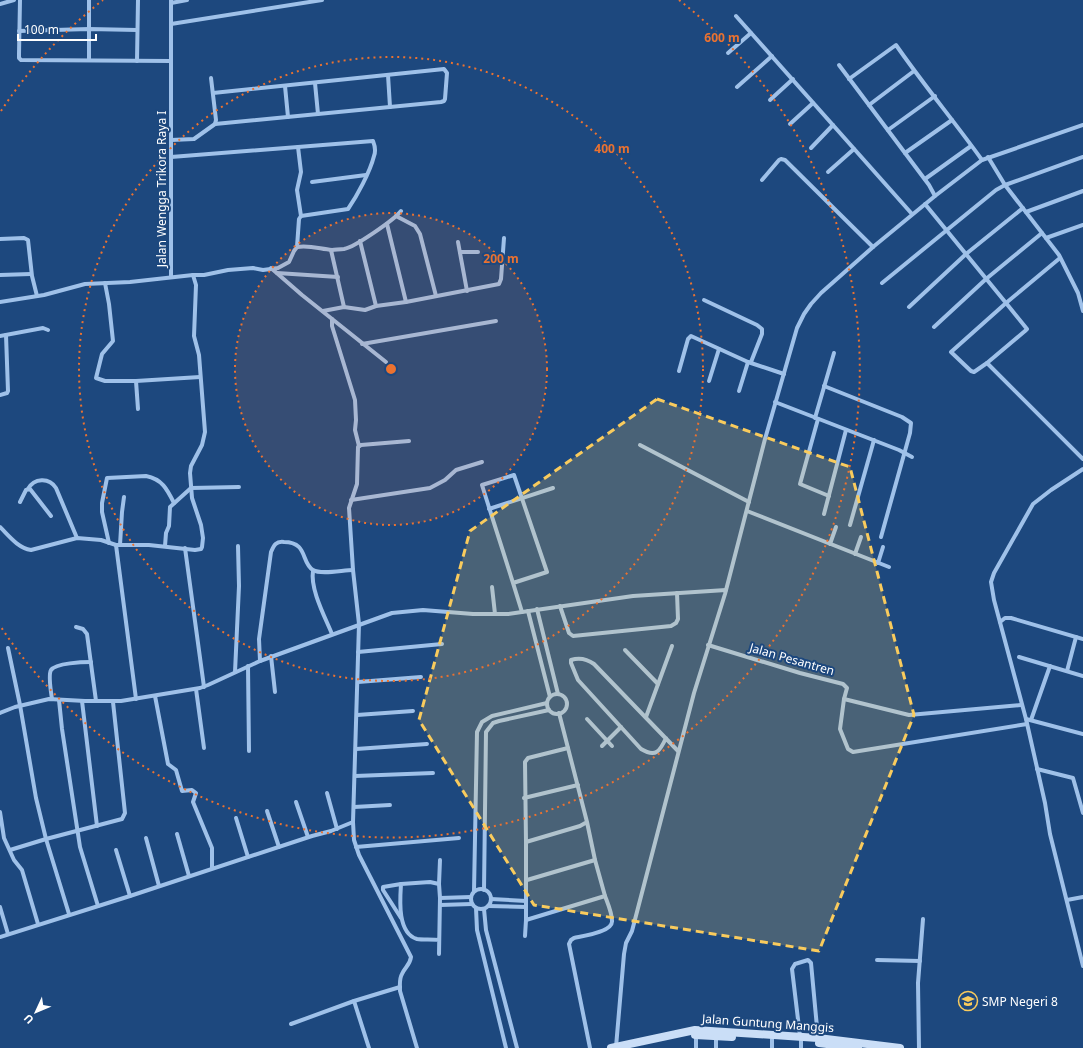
<svg xmlns="http://www.w3.org/2000/svg" width="1083" height="1048" viewBox="0 0 1083 1048" font-family="'Noto Sans',sans-serif">
	<style>
		.lines { fill: none; stroke-linecap: round; stroke-linejoin: round }
		.street { stroke: #9fc1e9; stroke-width: 4 }
		.secondary { stroke: #cadef7; stroke-width: 8 }
		.marked { fill: #f9cb5d; fill-opacity: 0.2; stroke: #f9cb5d; stroke-width: 3; stroke-dasharray: 8 5; stroke-linejoin: round }
		.ring { fill: none; stroke: #eb7230; stroke-width: 2; stroke-dasharray: 2 4 }
		.labels { text-anchor: middle; dominant-baseline: central; stroke-width: 4; stroke-linejoin: round; paint-order: stroke }
		.street-label { font-size: 12px; fill: #fff; stroke: #1d487e }
		.poi-label { font-size: 12px; fill: #fff; stroke: #1d487e; text-anchor: start }
		.centre { fill: #eb7230; stroke: #1d487e; stroke-width: 2 }
		.ring-label { font-size: 12px; text-anchor: middle; font-weight: bold; fill: #eb7230; stroke: #1d487e; stroke-width: 4; stroke-linejoin: round; paint-order: stroke }
	</style>
	<rect width="100%" height="100%" fill="#1d487e"/>
	<g class="lines">
		<g class="street">
			<path d="M20,0l-1,54v4l2,2 150,1"/>
			<path d="M171,3l16,-3"/>
			<path d="M0,4l14,-4"/>
			<path d="M736,16l176,198"/>
			<path d="M171,24l151,-24"/>
			<path d="M19,31l70,-2 48,1"/>
			<path d="M728,53l23,-20"/>
			<path d="M89,60v-60"/>
			<path d="M137,61l1,-61"/>
			<path d="M839,65l90,120 6,11"/>
			<path d="M388,75l2,32"/>
			<path d="M849,79l47,-34c27,39 58,76 86,115"/>
			<path d="M315,83l3,31"/>
			<path d="M285,86l3,31"/>
			<path d="M737,87l35,-31"/>
			<path d="M213,93l231,-24 3,4 -2,26 -1,2 -3,1 -226,22"/>
			<path d="M770,100l23,-21"/>
			<path d="M869,105l45,-34"/>
			<path d="M790,124l23,-21"/>
			<path d="M888,130l47,-34"/>
			<path d="M171,140l23,-1 21,-15 1,-4 -5,-42"/>
			<path d="M298,147l3,25 -4,18 4,26"/>
			<path d="M811,148l22,-23"/>
			<path d="M905,153l47,-33"/>
			<path d="M171,157l202,-16c2,5 3,10 1,15 -4,16 -17,40 -26,53l-47,7 -2,3 -2,28"/>
			<path d="M988,157l17,28 54,70 19,38 5,18"/>
			<path d="M828,172l26,-23"/>
			<path d="M925,179l46,-33"/>
			<path d="M762,180l17,-20 2,-1 4,1 88,87"/>
			<path d="M312,182l54,-7"/>
			<path d="M925,204l81,99 -55,49 20,19 3,1 13,-9"/>
			<path d="M1026,212l57,-21"/>
			<path d="M396,216l19,10 5,8 16,62"/>
			<path d="M387,224l19,78"/>
			<path d="M1046,238l37,-13"/>
			<path d="M0,239l24,-1 4,2 4,36 5,20"/>
			<path d="M360,241l16,65"/>
			<path d="M458,242l9,49"/>
			<path d="M331,250l13,57"/>
			<path d="M460,252h18"/>
			<path d="M1060,258l-54,45 21,26 -2,2 -38,32 96,96"/>
			<path d="M271,268l31,27 84,67"/>
			<path d="M277,273l61,4"/>
			<path d="M0,275l31,-1"/>
			<path d="M171,277v-277"/>
			<path d="M105,283l4,21 4,37 -11,13 -6,24 9,3h31l2,28"/>
			<path d="M882,283l114,-93 9,-5 78,-28"/>
			<path d="M704,300l53,25 5,4v5l-11,28"/>
			<path d="M0,302l44,-7 41,-11 45,-2 63,-7h11l24,-5 25,-2 10,2 15,-2 11,-6 5,-11 3,-4c13,-2 23,2 35,3 3,0 8,-1 12,-1 11,-2 50,-29 57,-38"/>
			<path d="M909,307l57,-53 57,-46"/>
			<path d="M323,311l21,-4 21,3 11,-4 30,-4 93,-18 2,-5 3,-41"/>
			<path d="M332,319v7l23,74 1,20 -1,10 4,16"/>
			<path d="M934,327l52,-48 56,-46"/>
			<path d="M0,336l43,-8 5,2"/>
			<path d="M362,344l134,-23"/>
			<path d="M679,371l9,-32 3,-3 57,26 36,12"/>
			<path d="M136,381l64,-4"/>
			<path d="M709,381l10,-32"/>
			<path d="M824,386l78,31 9,6 -1,10 -29,104"/>
			<path d="M739,391l9,-29"/>
			<path d="M0,395l7,-2 1,-2 -2,-56"/>
			<path d="M775,402l124,48 13,7"/>
			<path d="M815,418l19,-65"/>
			<path d="M818,419l-18,65 29,12"/>
			<path d="M409,441l-48,4 -3,2 -1,37 -8,24 4,62 6,54 -6,198 1,18 5,15 52,102c-1,8 -6,10 -9,17 -3,5 -2,11 -2,17l17,57"/>
			<path d="M640,445l109,57"/>
			<path d="M1083,469l-32,21 -18,14 -39,69 -3,9 3,18 32,119 19,84 5,31 33,132"/>
			<path d="M28,489c6,-11 21,-12 28,-1l21,50"/>
			<path d="M351,500l79,-12 15,-8 11,-10 26,-8"/>
			<path d="M20,502l6,-12 4,-1 21,27"/>
			<path d="M489,509l64,-21"/>
			<path d="M747,511l142,56"/>
			<path d="M824,514l22,-84"/>
			<path d="M850,525l24,-85"/>
			<path d="M0,527c9,9 18,21 31,23l46,-12 24,2 15,5h33l46,5 6,-1 1,-2 1,-9 -2,-13 -9,-27 -2,-25 1,-7 11,-21 3,-13 -6,-77 -5,-19 2,-51 -3,-10"/>
			<path d="M109,543l-7,-31v-9l5,-25 39,-2c16,3 21,13 28,27"/>
			<path d="M830,544l6,-17"/>
			<path d="M116,545l20,154"/>
			<path d="M120,545l2,-33 2,-15"/>
			<path d="M165,546l1,-13 3,-7 1,-19 21,-19 48,-1"/>
			<path d="M185,548l19,139"/>
			<path d="M855,554l6,-17"/>
			<path d="M878,563l5,-16"/>
			<path d="M313,571c-3,18 12,46 19,63"/>
			<path d="M513,583l34,-11 -33,-97 -32,10c13,42 27,84 40,127"/>
			<path d="M492,587l3,27"/>
			<path d="M560,606l9,27 4,3 98,-10 5,-3 2,-4 -1,-26"/>
			<path d="M537,609l21,85"/>
			<path d="M528,611l22,86"/>
			<path d="M1000,622l5,-4h6l72,21"/>
			<path d="M76,627l7,2 4,5 9,67"/>
			<path d="M708,645l92,28 43,11 4,4 -3,11 65,16 112,-10"/>
			<path d="M8,648l12,57 16,93 10,41 23,75"/>
			<path d="M625,650l33,34"/>
			<path d="M358,652l84,-8"/>
			<path d="M271,656l4,36"/>
			<path d="M1019,657l64,19"/>
			<path d="M260,661l-1,-22 12,-87c3,-7 5,-11 13,-10 24,0 17,21 29,28 8,5 30,0 40,0"/>
			<path d="M248,666l1,85"/>
			<path d="M1067,671l9,-34"/>
			<path d="M235,672l4,-86 -1,-40"/>
			<path d="M358,682l63,-5"/>
			<path d="M196,689l8,59"/>
			<circle cx="557" cy="704" r="10"/>
			<path d="M155,696l13,68 8,6 6,21 10,-1 4,3 -3,9 19,46v20"/>
			<path d="M52,699c-1,-7 -4,-24 -1,-29 5,-7 32,-8 40,-8"/>
			<path d="M844,699l-4,30 8,20 5,3 174,-28"/>
			<path d="M59,700l3,29 18,118 18,59"/>
			<path d="M82,701l15,125"/>
			<path d="M0,713l15,-6 34,-8 36,2h36l79,-13 8,-3 52,-24 132,-48 31,-3 50,4h35l125,-18 93,-6"/>
			<path d="M559,713l28,109 -7,4 -54,16v78l79,-24 -10,-36 -8,-38"/>
			<path d="M357,715l56,-4"/>
			<path d="M646,717l26,-71"/>
			<path d="M587,719l25,27"/>
			<path d="M1026,719l57,15"/>
			<path d="M1031,720l19,-54"/>
			<path d="M666,738c-6,13 -10,20 -25,11l-63,-69 -7,-17v-3c9,-3 16,-1 23,4l84,87"/>
			<path d="M602,746l19,-19"/>
			<path d="M356,749l71,-5"/>
			<path d="M1037,769l36,9 10,35"/>
			<path d="M355,776l78,-3"/>
			<path d="M327,793l10,36"/>
			<path d="M524,798l54,-13"/>
			<path d="M296,802l12,35"/>
			<path d="M354,807l36,-2"/>
			<path d="M267,811l12,36"/>
			<path d="M0,812l4,26 10,22 8,10 16,54"/>
			<path d="M236,818l12,39"/>
			<path d="M177,834l12,42"/>
			<path d="M146,838l13,48"/>
			<path d="M526,842l-1,-80 3,-4 40,-10"/>
			<path d="M356,847l103,-9"/>
			<path d="M10,850l36,-11 76,-20 3,-6 -12,-111"/>
			<path d="M116,850l14,46"/>
			<path d="M527,880l68,-20"/>
			<path d="M439,884l1,-24"/>
			<circle cx="481" cy="899" r="10"/>
			<path d="M484,890l2,-158 7,-9 6,-2 50,-11"/>
			<path d="M474,891l3,-159 5,-10 10,-6 55,-13"/>
			<path d="M440,898l31,-1"/>
			<path d="M491,899l35,2"/>
			<path d="M1067,900l16,-3"/>
			<path d="M440,905l32,-1"/>
			<path d="M488,906l38,1"/>
			<path d="M0,907l8,27"/>
			<path d="M476,908l1,22 29,118"/>
			<path d="M484,909l2,21 31,118"/>
			<path d="M401,918l-18,-28v-3l18,-3"/>
			<path d="M525,936l1,-16"/>
			<path d="M0,937l130,-41 182,-60 19,-5 22,-9"/>
			<path d="M439,940c-7,-1 -16,0 -22,-1 -20,-6 -17,-40 -16,-55l29,-2 9,2 1,14 -1,56"/>
			<path d="M877,960l43,1"/>
			<path d="M354,1001l15,47"/>
			<path d="M291,1024l63,-23 46,-14"/>
			<path d="M696,1035v13"/>
			<path d="M800,1036l-8,-67 3,-5 13,-4 3,3 7,75"/>
			<path d="M772,1039v9"/>
			<path d="M801,1041v7"/>
			<path d="M616,1047l8,-93 2,-11 6,-12 62,-238 31,-99 40,-155 32,-111 7,-14 7,-10 10,-11 52,-46 62,-51 47,-36 101,-35"/>
			<path d="M590,1048l-21,-104 2,-4 3,-2c9,-2 39,-6 38,-17 0,-8 -4,-17 -7,-25"/>
			<path d="M716,1048v-11"/>
			<path d="M919,1048l-1,-65 5,-64"/>
		</g>
		<g class="secondary">
			<path d="M695,1035l37,2"/>
			<path d="M819,1043l39,5"/>
			<path d="M611,1048l84,-18 123,8 82,10"/>
		</g>
	</g>
	<path class="marked" d="M657,399l193,68 64,248 -95,236 -285,-46 -115,-185 51,-189z"/>
	<circle cx="391" cy="369" r="156" fill="#eb7230" fill-opacity=".12"/>
	<g class="ring">
		<circle cx="391" cy="369" r="156"/>
		<circle cx="391" cy="369" r="312"/>
		<path d="M1 111A468 468 0 0 1 103 0M679 0A468 468 0 1 1 1 627"/>
	</g>
	<defs>
		<g id="school-ring" transform="scale(1)"><circle r="9.5" fill="#1d487e" stroke="#f9cb5d" stroke-width="1.5"/><path d="M0-5L7-2L0 1L-7-2ZM-4 1L0 2.5L4 1V4Q0 6-4 4Z" fill="#f9cb5d"/></g>
	</defs>
	<g fill-rule="evenodd">
		<use href="#school-ring" x="968" y="1001"/>
	</g>
	<g class="labels">
		<g class="street-label">
			<text transform="translate(161 189) rotate(-90)">Jalan Wengga Trikora Raya I</text>
			<text transform="translate(792 659) rotate(16)">Jalan Pesantren</text>
			<text transform="translate(768 1023) rotate(4)">Jalan Guntung Manggis</text>
		</g>
		<g class="poi-label">
			<text x="982" y="1001">SMP Negeri 8</text>
		</g>
	</g>
	<circle cx="391" cy="369" r="6" class="centre"/>
	<g class="ring-label">
		<text x="722" y="42">600 m</text>
		<text x="612" y="153">400 m</text>
		<text x="501" y="263">200 m</text>
	</g>
	<g transform="translate(36 1012) rotate(226)" stroke="#1d487e" stroke-width="3" paint-order="stroke">
	<path d="M0-3L7 15L0 10L-7 15Z" fill="#ffffff"/>
	<text y="-6" font-size="11" font-weight="bold" text-anchor="middle" fill="#ffffff">U</text>
	</g>
	<path d="M18 34v6h78v-6" fill="none" stroke="#ffffff" stroke-width="2"/>
	<text x="24" y="34" font-size="12" fill="#ffffff" stroke="#1d487e" stroke-width="3" paint-order="stroke">100 m</text>
</svg>
